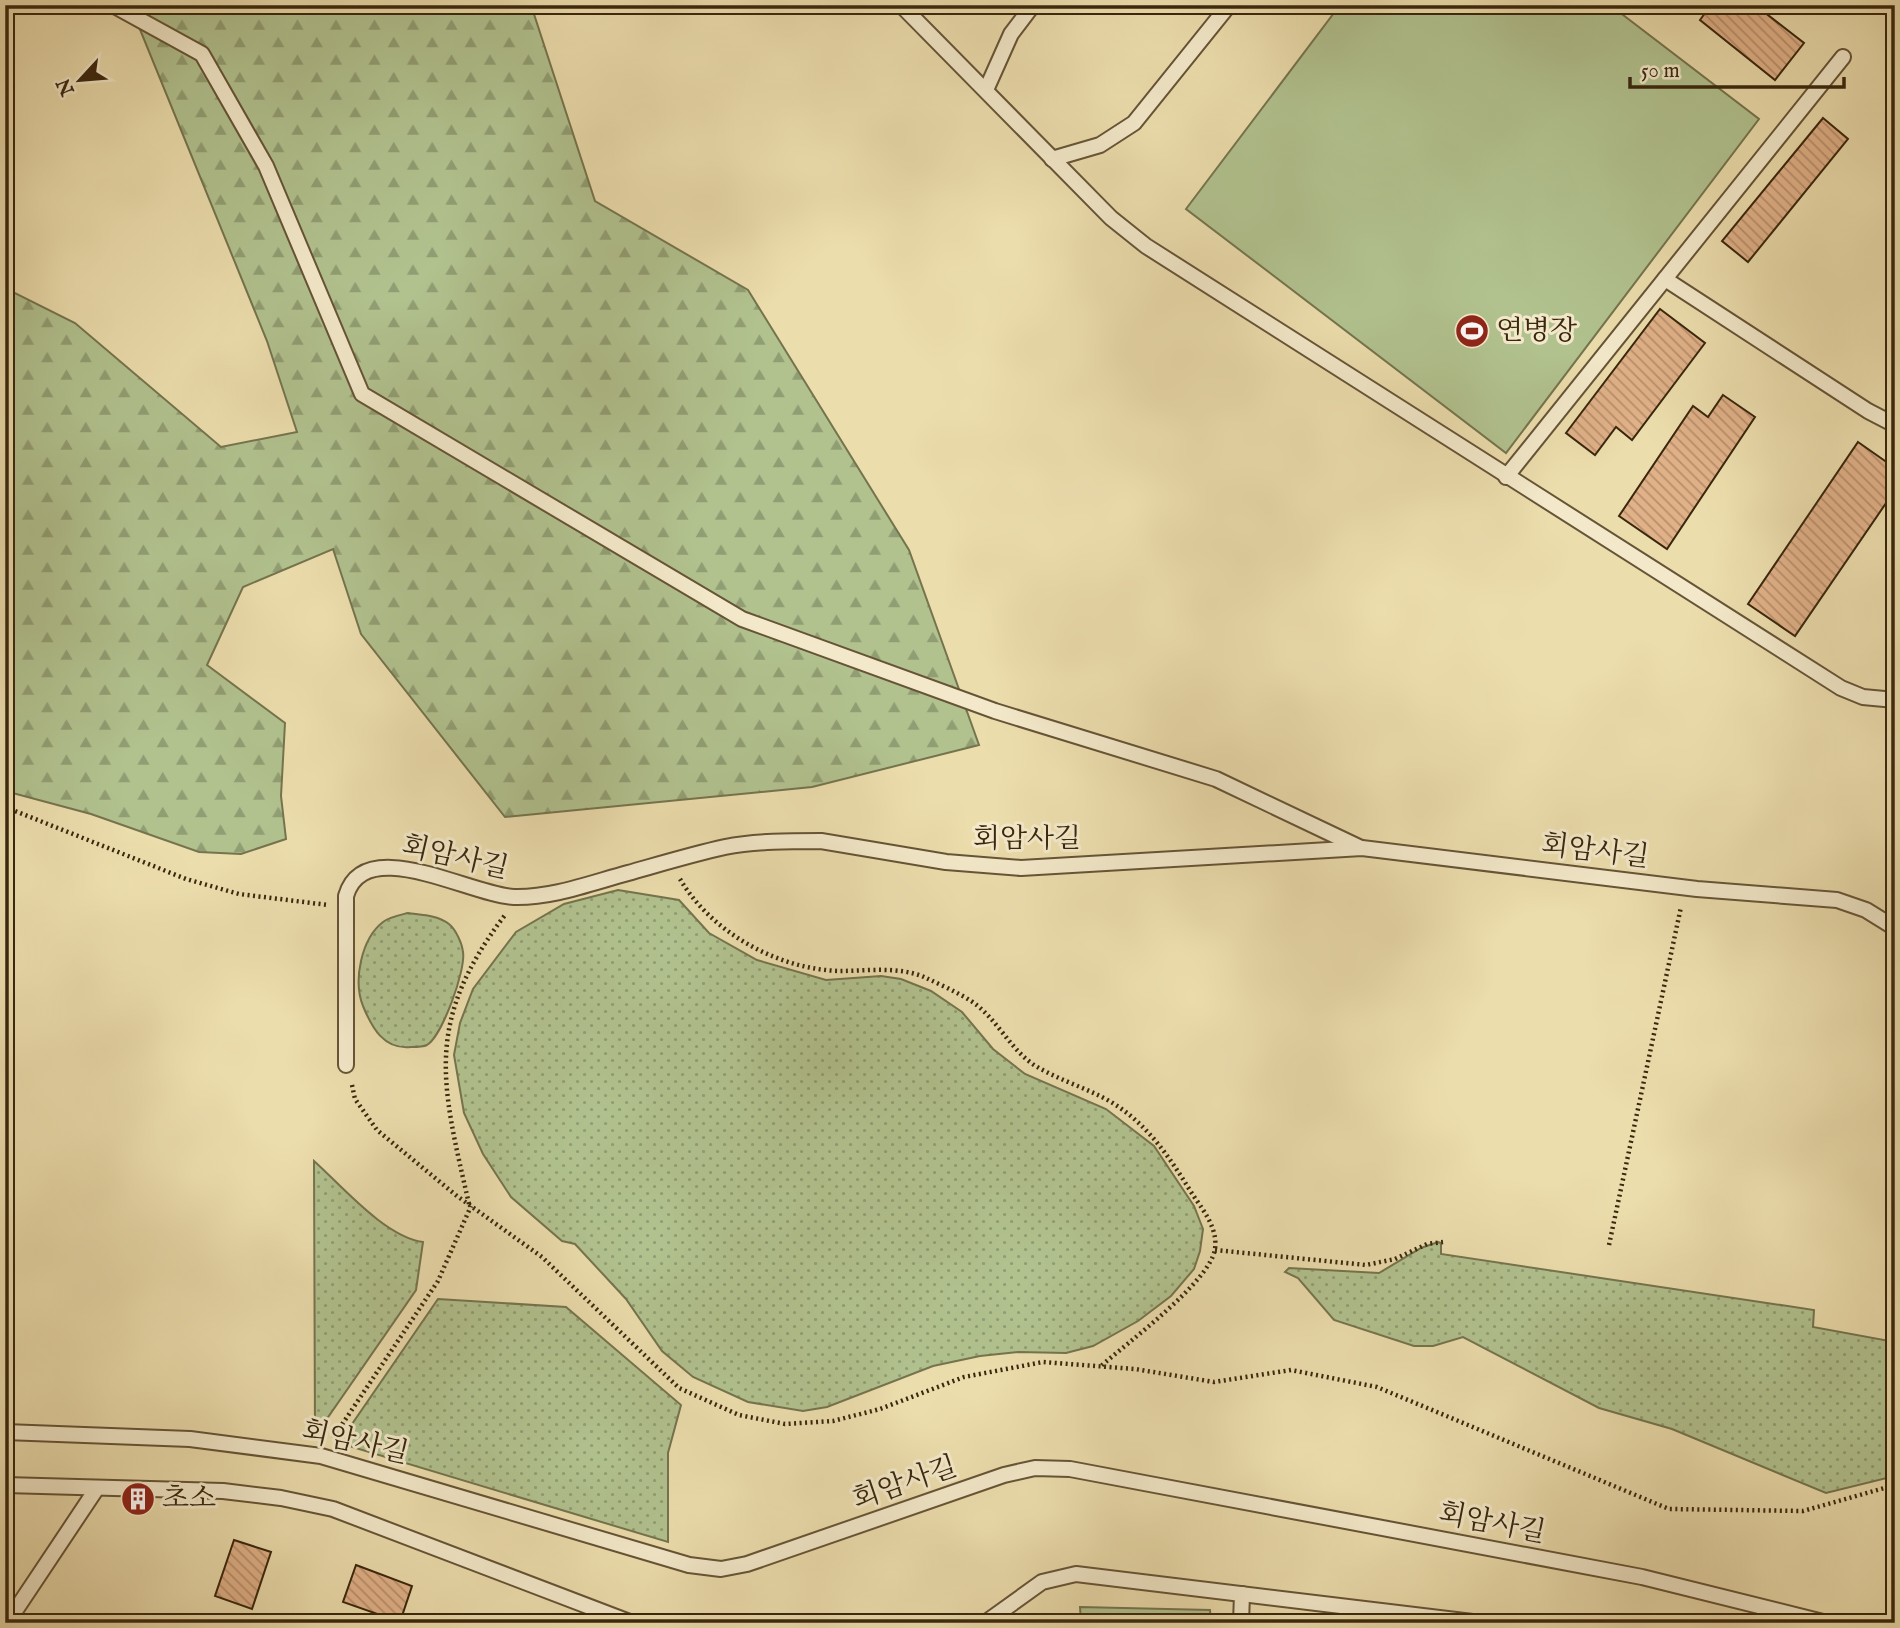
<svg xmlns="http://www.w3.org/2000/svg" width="1900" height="1628" viewBox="0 0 1900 1628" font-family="'IM FELL English','Noto Serif KR',serif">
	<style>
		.grass { fill: url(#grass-dots); stroke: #75744e; stroke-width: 2 }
		.forest { fill: url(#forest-firs); stroke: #75744e; stroke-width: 2 }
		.pitch { fill: #b1c28f; stroke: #75744e; stroke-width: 2 }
		.building { fill: url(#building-back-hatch); stroke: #39270e; stroke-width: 2 }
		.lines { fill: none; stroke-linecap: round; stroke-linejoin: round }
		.lane-casing { stroke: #665436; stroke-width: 18 }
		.path { stroke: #39270e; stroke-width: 4.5; stroke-dasharray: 2 3.5; stroke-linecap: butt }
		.lane { stroke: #f3e9ca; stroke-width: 14 }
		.labels { text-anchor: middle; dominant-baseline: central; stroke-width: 6; stroke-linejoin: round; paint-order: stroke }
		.poi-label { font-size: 28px; fill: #39270e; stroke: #f3e9ca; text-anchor: start }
		.street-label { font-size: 28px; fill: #39270e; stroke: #f3e9ca }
	</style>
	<defs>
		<pattern id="grass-dots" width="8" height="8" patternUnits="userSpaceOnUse" patternTransform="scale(1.75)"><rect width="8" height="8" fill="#b1c28f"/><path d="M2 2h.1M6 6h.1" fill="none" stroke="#919e73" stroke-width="1.8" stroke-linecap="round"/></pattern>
		<pattern id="forest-firs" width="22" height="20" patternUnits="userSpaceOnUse" patternTransform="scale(1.75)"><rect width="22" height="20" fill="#b1c28f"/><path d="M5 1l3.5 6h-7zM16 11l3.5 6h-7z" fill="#919e73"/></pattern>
		<pattern id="building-back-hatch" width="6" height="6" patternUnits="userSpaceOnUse" patternTransform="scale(1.75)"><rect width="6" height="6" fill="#e1b188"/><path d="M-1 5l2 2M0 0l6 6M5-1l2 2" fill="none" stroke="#b7906e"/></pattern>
	</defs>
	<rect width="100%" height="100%" fill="#ecddad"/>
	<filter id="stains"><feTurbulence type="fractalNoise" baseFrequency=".00286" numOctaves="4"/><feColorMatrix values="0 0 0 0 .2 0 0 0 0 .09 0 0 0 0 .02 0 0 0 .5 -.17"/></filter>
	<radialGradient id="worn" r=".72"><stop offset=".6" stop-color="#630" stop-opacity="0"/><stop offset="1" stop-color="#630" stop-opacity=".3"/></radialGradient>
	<g class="grass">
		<path d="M618,890l61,10 30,33 48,27 69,20 55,-4 20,3 30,12 31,21 31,37 32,25 81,35 48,37 40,60 9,23 -3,22 -6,18 -23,27 -33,25 -45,25 -27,7 -48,-1 -38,4 -47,10 -106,41 -24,4 -55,-9 -55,-25 -31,-26 -36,-52 -51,-55 -13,-3 -51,-44 -28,-43 -19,-41 -10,-58 6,-32 13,-34 43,-57 48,-28z"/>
		<path d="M408,913c14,2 29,2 41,11 7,6 13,19 14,28 3,18 -21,84 -36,93 -4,2 -11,2 -16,2 -27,3 -39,-19 -48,-41 -10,-25 -2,-67 20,-84 6,-5 17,-7 25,-9z"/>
		<path d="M314,1161c28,25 71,76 109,81l-7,48 -101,146z"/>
		<path d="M1438,1242l3,1v11l373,56 -1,17 82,15v134l-69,17 -154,-64 -73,-21 -136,-71 -30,9h-19l-80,-26 -36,-42 -13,-6 4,-4 90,5 42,-25z"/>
		<path d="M438,1299l128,8 115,98 -13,48v89l-329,-99z"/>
	</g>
	<path class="forest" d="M121,5h410l64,196 153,89 161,260 70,195 -167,42 -307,30 -144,-183 -28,-85 -90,38 -36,78 78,58 -4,73 5,43 -45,15 -42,-2 -108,-38 -86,-23v-503l70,35 146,124 76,-15 -30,-91 -130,-319z"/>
	<g class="pitch">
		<path d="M1340,5h270l149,114 -253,334 -320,-244z"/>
		<path d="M1080,1607l130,3 1,13h-130z"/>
	</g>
	<g class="building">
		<path d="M1711,5h44l49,38 -29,37 -75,-60z"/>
		<path d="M1823,118l25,21 -100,123 -26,-21z"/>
		<path d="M1660,309l45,34 -73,97 -16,-13 -21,28 -29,-22z"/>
		<path d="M1723,395l32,22 -88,132 -48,-33 74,-110 15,11z"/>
		<path d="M1858,442l37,26v22l-100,146 -47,-32z"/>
		<path d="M131,1492l15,2 -2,19 -14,-1z"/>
		<path d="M234,1540l37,12 -19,57 -37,-13z"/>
		<path d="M356,1565l56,21 -12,36 -57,-20z"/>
	</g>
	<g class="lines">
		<g class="lane-casing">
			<g id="lane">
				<path d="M113,5l89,49 64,112 96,228 380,225 253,92 221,68 145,69"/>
				<path d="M901,5l210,213 35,28 695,442 22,9 32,3"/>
				<path d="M986,90l25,-56 22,-29"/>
				<path d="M1052,159l48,-14 34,-22 95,-118"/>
				<path d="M1665,279l203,132 27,14"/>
				<path d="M1506,477l337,-420"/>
				<path d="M346,1065v-169c18,-63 124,-1 168,1 38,1 77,-14 114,-24 32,-9 65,-19 97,-26 31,-6 65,-6 96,-6l125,21 75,6 341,-20 335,41 140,11 29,10 29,18"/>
				<path d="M5,1432l185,7 131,17 368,109 32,4 26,-5 257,-89 31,-7 35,1 572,108 185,46"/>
				<path d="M5,1485l218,6 58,7 52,11 299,114"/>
				<path d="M7,1623l90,-135"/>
				<path d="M985,1623l57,-41 34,-8 405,49"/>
				<path d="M1241,1623l1,-29"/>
			</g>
		</g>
		<g class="path">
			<path d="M5,807l181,72 53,15 89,11"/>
			<path d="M680,879c31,53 97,90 159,92 28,0 59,-5 85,6 15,7 33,15 47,24 25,16 38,47 63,64 21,13 46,21 68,32 41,21 65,56 89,95 11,17 27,35 24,57 -5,33 -88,94 -114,117"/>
			<path d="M352,1085l3,14 22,31 80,66 85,61 137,131 60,27 46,9 48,-3 47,-12 84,-32 79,-15 92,7 79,13 77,-12 86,17 292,122 134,2 92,-26"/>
			<path d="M469,1204c-28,-122 -45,-182 36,-289"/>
			<path d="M1609,1245l72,-338"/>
			<path d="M1215,1250l151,15 29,-6 32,-15 16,-2"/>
			<path d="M333,1438l105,-157 33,-75"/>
		</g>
		<use href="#lane" class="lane"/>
	</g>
	<defs>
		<g id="stadium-disc" transform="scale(1.75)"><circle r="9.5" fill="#8f2418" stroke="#f3e9ca"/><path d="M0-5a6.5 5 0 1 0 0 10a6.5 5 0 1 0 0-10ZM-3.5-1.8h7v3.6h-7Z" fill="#fff"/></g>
		<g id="building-disc" transform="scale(1.75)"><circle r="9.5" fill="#8f2418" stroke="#f3e9ca"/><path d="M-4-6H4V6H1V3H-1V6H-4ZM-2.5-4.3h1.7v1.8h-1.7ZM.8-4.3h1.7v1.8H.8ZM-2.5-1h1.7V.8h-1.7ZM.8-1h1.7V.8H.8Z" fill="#fff"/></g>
	</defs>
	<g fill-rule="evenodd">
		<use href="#stadium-disc" x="1472" y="331"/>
		<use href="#building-disc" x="138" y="1499"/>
	</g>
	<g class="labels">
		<g class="poi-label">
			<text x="1496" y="331">연병장</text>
			<text x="162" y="1499">초소</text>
		</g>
		<g class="street-label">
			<text x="1027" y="839">회암사길</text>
			<text transform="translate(1595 852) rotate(7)">회암사길</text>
			<text transform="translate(455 858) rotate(13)">회암사길</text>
			<text transform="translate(355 1443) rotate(13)">회암사길</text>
			<text transform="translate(905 1484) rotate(-19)">회암사길</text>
			<text transform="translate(1492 1524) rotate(11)">회암사길</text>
		</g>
	</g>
	<rect width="1900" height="1628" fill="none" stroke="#ecddad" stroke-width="28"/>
	<rect x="7" y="7" width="1886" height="1614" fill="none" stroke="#39270e" stroke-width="3.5"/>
	<rect x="14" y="14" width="1872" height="1600" fill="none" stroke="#39270e" stroke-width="2"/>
	<g transform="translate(80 80) rotate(244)" stroke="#f3e9ca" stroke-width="5" paint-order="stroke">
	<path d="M0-5L12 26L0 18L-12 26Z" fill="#39270e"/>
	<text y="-10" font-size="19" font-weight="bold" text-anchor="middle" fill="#39270e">N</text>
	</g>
	<path d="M1630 77v10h214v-10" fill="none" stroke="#39270e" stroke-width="3.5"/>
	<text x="1641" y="77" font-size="21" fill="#39270e" stroke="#f3e9ca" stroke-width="5" paint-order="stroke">50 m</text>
	<rect width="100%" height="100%" filter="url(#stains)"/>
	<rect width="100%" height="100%" fill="url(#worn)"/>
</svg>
